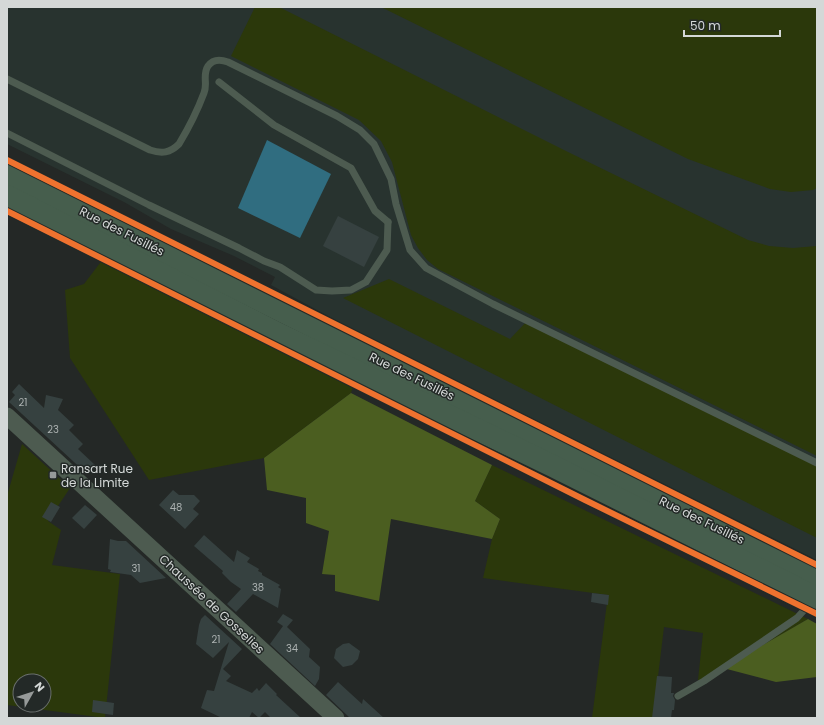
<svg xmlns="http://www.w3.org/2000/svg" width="824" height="725" viewBox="0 0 824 725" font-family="Poppins,sans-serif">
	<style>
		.built { fill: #28332f }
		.green { fill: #2b380b; fill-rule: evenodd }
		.forest { fill: #4b5e20 }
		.water { fill: #306d80 }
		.building { fill: #364140 }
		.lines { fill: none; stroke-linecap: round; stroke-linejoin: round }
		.service { stroke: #4d5b50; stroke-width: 7 }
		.tertiary { stroke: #4d5b50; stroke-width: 17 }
		.trunk { stroke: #465e4d; stroke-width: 22 }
		.cycleway-casing { stroke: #232927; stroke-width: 8 }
		.cycleway { stroke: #ef722f; stroke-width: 6 }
		.poi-dot { fill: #969a99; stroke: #232927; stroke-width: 1.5 }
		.labels { text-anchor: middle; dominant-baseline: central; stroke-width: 3; stroke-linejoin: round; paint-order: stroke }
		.number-label { font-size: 10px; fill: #acb2b1 }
		.street-label { font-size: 12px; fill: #d4d8d7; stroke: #232927 }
		.poi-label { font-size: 12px; fill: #d4d8d7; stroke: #232927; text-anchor: start }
	</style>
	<rect width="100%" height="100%" fill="#242826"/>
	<path class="built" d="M7,7h810v553l-478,-238 -68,-37 4,-8 -41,-21 -63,-27 -47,-27 -117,-58z"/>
	<g class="green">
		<path d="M255,7h24l289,145 180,88 21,6 24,2 24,-2v210l-379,-187 -11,-9 -9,-12 -7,-13 -19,-73 -11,-21 -22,-21 -128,-64z"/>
		<path d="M381,7h436v181l-4,2 -22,2 -21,-3 -82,-30z"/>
		<path d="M103,259l251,125 -3,9 -87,65 -115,22 -79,-122 -5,-68 19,-6z"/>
		<path d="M389,279l121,60 18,-19 289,143v75l-474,-240z"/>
		<path d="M22,444l48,44 -22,33 13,9 -9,35 68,9 -15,144 -98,-13v-209zM20,681h24v24h-24z"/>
		<path d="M492,465l316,154 -80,46 -24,16 -6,-1 5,-47 -39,-6 -11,91h-61l16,-123 -125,-17 9,-39 8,-20 -25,-18z"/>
	</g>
	<g class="forest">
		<path d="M351,393l141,72 -17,36 25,18 -8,20 -101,-20 -12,82 -44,-10v-16l-13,-1 7,-43 -23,-8v-25l-39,-8 -3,-32z"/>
		<path d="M808,619l9,5v53l-41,5 -53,-14z"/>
	</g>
	<path class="water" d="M267,140l64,34 -31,64 -62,-30z"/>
	<g class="building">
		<path d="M338,216l41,21 -15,30 -41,-21z"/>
		<path d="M19,384l25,24 2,-13 17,4 -5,11 16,15 -5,5 14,14 -5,5 17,16 -8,9 -78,-72 6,-7 -3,-3z"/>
		<path d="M173,490l6,5h15l6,6 -7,8 6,5 -14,15 -26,-24z"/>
		<path d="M51,502l9,5 -9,15 -9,-5z"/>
		<path d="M85,505l12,10 -13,14 -12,-11z"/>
		<path d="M204,535l30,27 3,-12 13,8 -3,4 12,7 -1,2 4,2v2l18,10 -2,2 3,2 -3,19 -25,-14 -17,18 -9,-8 14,-15 -10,-7 -9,-9 1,-2 -29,-25z"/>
		<path d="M110,539l8,2h8l40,37 -26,5 -9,-8 -21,-3 1,-2 -3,-1z"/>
		<path d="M592,593l17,2 -1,10 -17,-3z"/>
		<path d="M283,614l10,6 -6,7 23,22 -1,8 11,10 -1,12 -4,7 -45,-42 13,-18 -6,-4z"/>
		<path d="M205,615l37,34 -19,20 8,7 -5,5 26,12 5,-5 2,3 7,-8 11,11 -1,1 25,23h-30l-6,-6 -6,6 -7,-6 -3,6h-27l-21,-10 6,-18 7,1 15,-49 -16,16 -17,-14 3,-19 2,-6z"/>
		<path d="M349,643l11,8 -2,8 -6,6 -9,2 -9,-9 2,-9 7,-5z"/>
		<path d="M657,676l15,1 -1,16h3l-1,3 2,4 -1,10h-2l-1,8h-19z"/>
		<path d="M338,682l24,22 1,-5 21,19h-34l-24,-23z"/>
		<path d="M93,700l21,3 -1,12 -21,-3z"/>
	</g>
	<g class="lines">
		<g class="service">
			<path d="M7,79l143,71c12,4 20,3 29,-6 9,-15 19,-35 25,-51 4,-9 -2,-18 4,-27 5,-7 12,-7 20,-4l109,54 23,14 14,14 17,35 5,25 14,46 16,18 67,36 324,159"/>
			<path d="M219,82l55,43 77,43 24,43 13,11"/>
			<path d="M7,133l142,72 90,43 25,13 16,6 36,23 16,1 19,-1 15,-8 21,-32 1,-28"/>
			<path d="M678,696l26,-15 93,-63 9,-10 6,-10"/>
		</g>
		<path class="tertiary" d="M7,416l329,302"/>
		<g class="trunk">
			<path d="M7,174l810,404"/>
			<path d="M7,196l270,137 276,133 264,132"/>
		</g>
		<g class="cycleway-casing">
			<g id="cycleway">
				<path d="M7,160l810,405"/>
				<path d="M7,211l578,289 232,114"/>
			</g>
		</g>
		<use href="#cycleway" class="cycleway"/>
	</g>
	<rect class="poi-dot" x="49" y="471" width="8" height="8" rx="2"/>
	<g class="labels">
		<g class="number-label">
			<text x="23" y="402">21</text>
			<text x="53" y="429">23</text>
			<text x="176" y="507">48</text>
			<text x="136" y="568">31</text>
			<text x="258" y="587">38</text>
			<text x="216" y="639">21</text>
			<text x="292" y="648">34</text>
		</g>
		<g class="street-label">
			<text transform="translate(122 231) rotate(27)">Rue des Fusillés</text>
			<text transform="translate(412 376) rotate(26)">Rue des Fusillés</text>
			<text transform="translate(702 520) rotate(26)">Rue des Fusillés</text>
			<text transform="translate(212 604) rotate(43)">Chaussée de Gosselies</text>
		</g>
		<g class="poi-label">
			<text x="61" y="468">Ransart Rue<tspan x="61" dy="14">de la Limite</tspan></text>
		</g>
	</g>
	<rect width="824" height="725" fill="none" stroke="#d4d8d7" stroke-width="16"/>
	<g transform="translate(32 693) rotate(51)"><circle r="19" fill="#232927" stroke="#6a6f6d"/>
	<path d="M0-3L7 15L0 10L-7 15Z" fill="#969a99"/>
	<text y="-6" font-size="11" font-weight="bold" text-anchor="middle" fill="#d4d8d7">N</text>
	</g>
	<path d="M684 30v6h96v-6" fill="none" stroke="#d4d8d7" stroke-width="2"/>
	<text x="690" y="30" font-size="12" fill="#d4d8d7" stroke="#232927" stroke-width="3" paint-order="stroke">50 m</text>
</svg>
